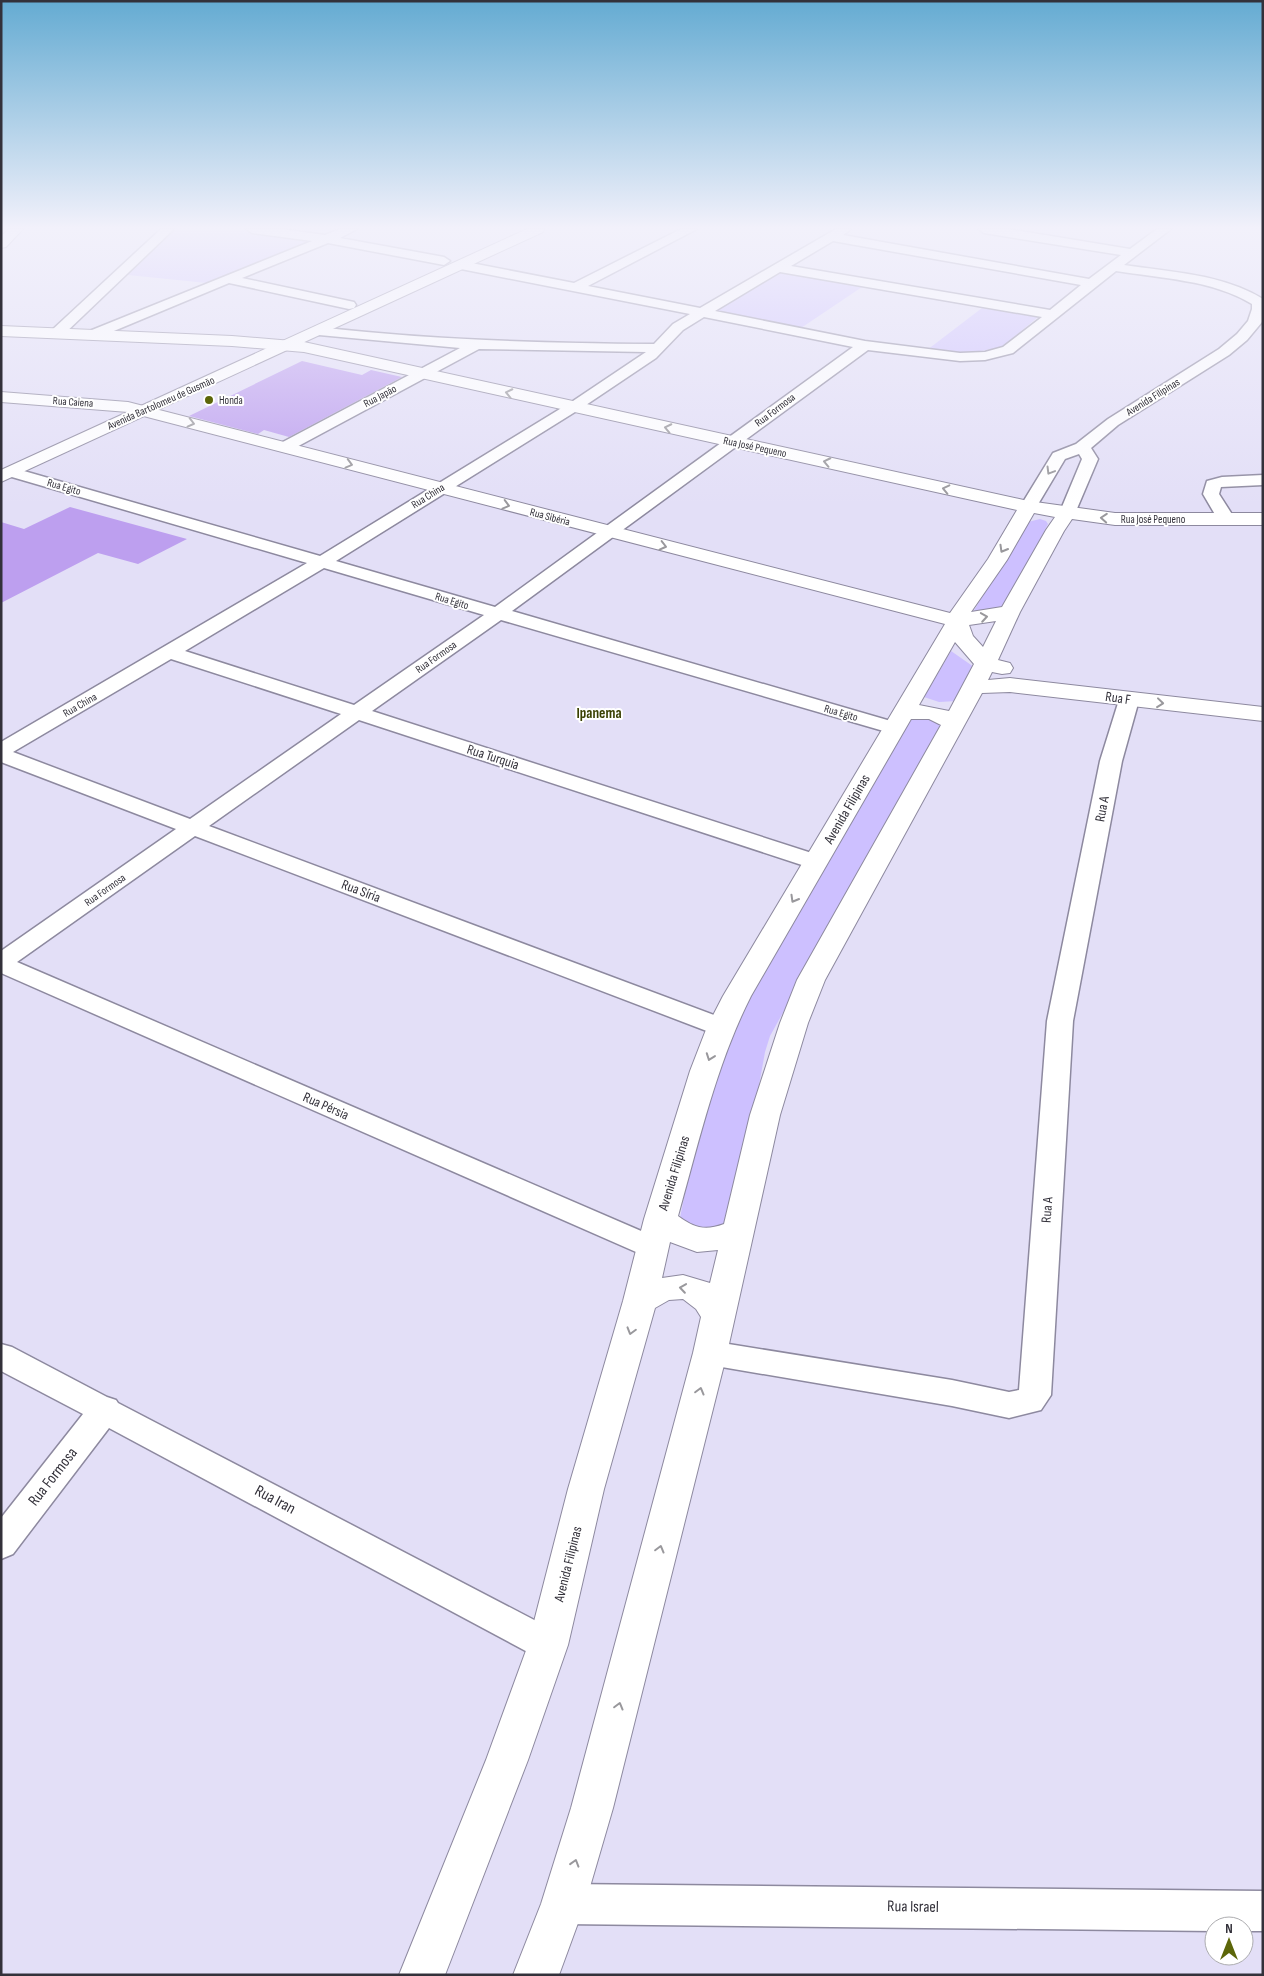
<svg xmlns="http://www.w3.org/2000/svg" width="1264" height="1976" viewBox="0 0 1264 1976" font-family="'Sofia Sans Condensed',sans-serif">
	<style>
		.green { fill: #cdc0ff }
		.building { fill: #bd9fef }
		.lines { fill: none; stroke-linecap: round; stroke-linejoin: round }
		.street-casing { stroke: #8d899f; stroke-width: 3 }
		.secondary-casing { stroke: #8d899f; stroke-width: 2 }
		.primary-casing { stroke: #8d899f; stroke-width: 2 }
		.highway-casing { stroke: #8d899f; stroke-width: 2 }
		.street { fill: #fff; fill-rule: evenodd }
		.secondary { fill: #fff; fill-rule: evenodd }
		.primary { fill: #fff; fill-rule: evenodd }
		.highway { fill: #fff; fill-rule: evenodd }
		.oneway { stroke: #99989c }
		.poi-dot { fill: #5c6609; stroke: #fff; stroke-width: 2 }
		.labels { text-anchor: middle; dominant-baseline: central; stroke-width: 4; stroke-linejoin: round; paint-order: stroke }
		.far-street-label { font-size: 11px; fill: #33313a; stroke: #fff }
		.far-poi-label { font-size: 11px; fill: #33313a; stroke: #fff; text-anchor: start }
		.street-label { font-size: 14px; fill: #33313a; stroke: #fff }
		.neighbourhood-label { font-size: 15px; font-weight: bold; fill: #394001; stroke: #fff }
		.near-street-label { font-size: 16px; fill: #33313a; stroke: #fff }
	</style>
	<rect width="100%" height="100%" fill="#e3dff7"/>
	<g class="green">
		<path d="M174,229l68,2 72,9 -107,43 -79,-8z"/>
		<path d="M784,271l78,16 -64,43 -84,-19z"/>
		<path d="M982,308l56,9 -36,30 -37,7 -38,-4z"/>
		<path d="M1040,519l6,2 2,3 -42,82c-10,7 -22,6 -33,6l55,-90z"/>
		<path d="M951,651l23,16 -17,34 -18,1 -15,-5z"/>
		<path d="M922,718l13,2 8,5 -173,311 -5,16 -30,167 -18,11 -28,-4 -9,-8 11,-56 34,-119 24,-54 161,-270z"/>
	</g>
	<g class="building">
		<path d="M302,361l60,14 9,-5 31,7 -113,60 -25,-7 -6,4 -69,-18z"/>
		<path d="M70,507l117,32 -49,25 -40,-11 -97,50v-81l23,7z"/>
	</g>
	<g class="lines">
		<g class="street-casing">
			<g id="street">
				<path d="M161,229h13l-112,107h-10l-2,-3 2,-3z"/>
				<path d="M246,229h35l44,6 15,-6h17l-17,9 104,19 6,4 -6,4 -116,-22 -86,35 112,24 2,3 -2,3 -5,1 -120,-26 -132,55 -5,1 -7,-4 2,-3 225,-91 -60,-8z"/>
				<path d="M681,229h16l-109,57 112,22 136,-79h15l-8,6 246,44 32,-24 -137,-22 -6,-4h30l122,20 27,-20h14l-47,36c46,7 99,9 139,34l-1,23 -15,18 -18,15 -111,70 -27,23 7,11 -25,59h-12l-2,-4 23,-55 -3,-5 -14,5 -31,52h-12l-2,-4 33,-54 23,-9 32,-25 111,-70 18,-15 11,-13 4,-12v-5c-39,-24 -92,-26 -136,-33l-103,82 -28,7 -25,1 -92,-11 -356,261 389,113 3,4 -3,4 -7,2 -7,-2 -386,-112 -129,91 452,146 3,5 -3,5 -8,2 -8,-2 -449,-147 -150,106 521,195 4,6 -4,6 -9,2 -9,-2 -517,-197 -178,126 645,278 5,8 -5,8 -10,3 -651,-286v-22l175,-122 -175,-67v-20l306,-179 -302,-88 -2,-3 2,-3h12l303,87 253,-155 73,-49 -167,-3 -188,101h-12l-2,-3 2,-3 181,-96 -141,-13 -5,-1 -2,-3 2,-3 5,-1c111,13 223,16 335,17l19,-20 17,-10 -229,-45 -6,-4 6,-4 113,22zM833,241l248,44 -31,25 -259,-44zM780,272l262,45 -39,30 -18,5 -25,1 -95,-12 -150,-30zM704,317l149,30 -358,260 -159,-46 247,-154 73,-49 27,-28zM324,568l160,47 -130,90 -169,-54zM171,659l170,55 -151,105 -177,-67z"/>
				<path d="M1263,475v10l-42,2 -2,7 16,25 -3,4h-12l-17,-29 4,-13 15,-4z"/>
				<path d="M1129,694l7,2 3,4 -17,61 -49,260 -22,374 -10,15 -32,8 -57,-12 -242,-41 -11,-4 -5,-8 5,-8 11,-4 242,39 57,12 10,-2 28,-369 53,-260 19,-61 3,-4z"/>
				<path d="M1,1344l11,3 95,50 9,3 2,3 443,231 5,11 -5,11 -13,5 -13,-5 -426,-228 -96,126 -12,5v-41l82,-104 -82,-43z"/>
				<path d="M563,1884l700,7v40h-19v-5h-30v5l-651,-7 -14,-6 -6,-14 6,-14z"/>
			</g>
		</g>
		<g class="secondary-casing">
			<path id="secondary" d="M1,326l231,10 72,6 724,159 87,12h148v12h-148l-43,-6 -8,12 -44,81 -22,48 12,3 3,5 -3,5 -8,1 -10,-2 -4,8 22,-2 253,29v14l-253,-29 -28,1 -157,287 -17,43 -28,92 -53,238 -114,455 -28,96 -26,71h-46l28,-71 30,-96 122,-455 8,-36 -5,-8 -13,-10 -14,1 -14,8 -51,181 -36,156 -40,115 -83,215h-46l87,-215 42,-115 40,-156 55,-188 21,-82 46,-148 17,-44 16,-31 222,-372 -817,-212 -127,-10v-10l127,10 822,211 38,-54 29,-49 -713,-158 -72,-6 -231,-10zM1034,513l21,4 -9,13 -44,77 -31,5 36,-52zM996,621l-13,26 -10,-11 -4,-11zM955,642l19,22 -25,47 -30,-6zM911,719h18l12,6 -144,255 -17,43 -30,92 -26,109c-19,7 -30,4 -46,-8 21,-74 38,-151 73,-220zM670,1242l27,10 21,-2 -8,33 -27,-8 -21,3z"/>
		</g>
		<g class="primary-casing">
			<path id="primary" d="M527,229h17l-1,3 -542,250v-12z"/>
		</g>
		<g class="highway-casing">
			<path id="highway" d="M9,229h14l-17,18 -5,1v-12z"/>
		</g>
		<use href="#street" class="street"/>
		<use href="#secondary" class="secondary"/>
		<use href="#primary" class="primary"/>
		<use href="#highway" class="highway"/>
	</g>
	<defs><path id="oneway-chevron" d="M-2-3.5L2.5 0L-2 3.5" fill="none" stroke-width="1.6" stroke-linecap="round" stroke-linejoin="round" transform="scale(1.25)"/></defs>
	<g class="oneway">
		<use href="#oneway-chevron" transform="translate(509 393) rotate(-168)"/>
		<use href="#oneway-chevron" transform="translate(191 423) rotate(14)"/>
		<use href="#oneway-chevron" transform="translate(668 428) rotate(-168)"/>
		<use href="#oneway-chevron" transform="translate(827 462) rotate(-168)"/>
		<use href="#oneway-chevron" transform="translate(349 464) rotate(15)"/>
		<use href="#oneway-chevron" transform="translate(1050 471) rotate(121)"/>
		<use href="#oneway-chevron" transform="translate(946 489) rotate(-167)"/>
		<use href="#oneway-chevron" transform="translate(506 505) rotate(15)"/>
		<use href="#oneway-chevron" transform="translate(1104 518) rotate(-176)"/>
		<use href="#oneway-chevron" transform="translate(663 546) rotate(14)"/>
		<use href="#oneway-chevron" transform="translate(1003 549) rotate(120)"/>
		<use href="#oneway-chevron" transform="translate(984 617) rotate(-9)"/>
		<use href="#oneway-chevron" transform="translate(1160 703) rotate(6)"/>
		<use href="#oneway-chevron" transform="translate(794 899) rotate(120)"/>
		<use href="#oneway-chevron" transform="translate(710 1057) rotate(110)"/>
		<use href="#oneway-chevron" transform="translate(683 1288) rotate(-172)"/>
		<use href="#oneway-chevron" transform="translate(631 1331) rotate(106)"/>
		<use href="#oneway-chevron" transform="translate(700 1391) rotate(-75)"/>
		<use href="#oneway-chevron" transform="translate(660 1549) rotate(-75)"/>
		<use href="#oneway-chevron" transform="translate(619 1706) rotate(-75)"/>
		<use href="#oneway-chevron" transform="translate(575 1863) rotate(-73)"/>
	</g>
	<linearGradient id="sky" x2="0" y2="1"><stop stop-color="#64abd2"/><stop offset="0.45" stop-color="#f2f1fb"/><stop offset="1" stop-color="#f2f1fb" stop-opacity="0"/></linearGradient>
	<rect width="1264" height="506" fill="url(#sky)"/>
	<circle class="poi-dot" cx="209" cy="400" r="5"/>
	<g class="labels">
		<g class="far-street-label">
			<text transform="translate(380 396) rotate(-28)">Rua Japão</text>
			<text transform="translate(1153 397) rotate(-32)">Avenida Filipinas</text>
			<text transform="translate(73 402) rotate(4)">Rua Caiena</text>
			<text transform="translate(161 403) rotate(-24)">Avenida Bartolomeu de Gusmão</text>
			<text transform="translate(775 410) rotate(-37)">Rua Formosa</text>
			<text transform="translate(755 447) rotate(12)">Rua José Pequeno</text>
			<text transform="translate(64 487) rotate(16)">Rua Egito</text>
			<text transform="translate(428 496) rotate(-32)">Rua China</text>
			<text transform="translate(550 517) rotate(15)">Rua Sibéria</text>
			<text x="1153" y="519">Rua José Pequeno</text>
			<text transform="translate(452 601) rotate(17)">Rua Egito</text>
			<text transform="translate(436 657) rotate(-35)">Rua Formosa</text>
			<text transform="translate(80 705) rotate(-30)">Rua China</text>
			<text transform="translate(841 713) rotate(16)">Rua Egito</text>
			<text transform="translate(105 890) rotate(-35)">Rua Formosa</text>
		</g>
		<g class="far-poi-label">
			<text x="219" y="400">Honda</text>
		</g>
		<g class="street-label">
			<text transform="translate(1118 698) rotate(8)">Rua F</text>
			<text transform="translate(493 757) rotate(18)">Rua Turquia</text>
			<text transform="translate(847 809) rotate(-60)">Avenida Filipinas</text>
			<text transform="translate(1102 809) rotate(-79)">Rua A</text>
			<text transform="translate(361 891) rotate(21)">Rua Síria</text>
			<text transform="translate(326 1106) rotate(24)">Rua Pérsia</text>
			<text transform="translate(674 1173) rotate(-73)">Avenida Filipinas</text>
			<text transform="translate(1047 1210) rotate(-86)">Rua A</text>
			<text transform="translate(568 1564) rotate(-76)">Avenida Filipinas</text>
		</g>
		<g class="neighbourhood-label">
			<text x="599" y="713">Ipanema</text>
		</g>
		<g class="near-street-label">
			<text transform="translate(53 1477) rotate(-52)">Rua Formosa</text>
			<text transform="translate(275 1500) rotate(28)">Rua Iran</text>
			<text transform="translate(913 1907) rotate(1)">Rua Israel</text>
		</g>
	</g>
	<rect width="1264" height="1976" fill="none" stroke="#33313a" stroke-width="5"/>
	<g transform="translate(1229 1941)"><circle r="24" fill="#ffffff" stroke="#adadb0"/>
	<path d="M0-4L9 19L0 12L-9 19Z" fill="#5c6609"/>
	<text y="-8" font-size="14" font-weight="bold" text-anchor="middle" fill="#33313a">N</text>
	</g>
</svg>
